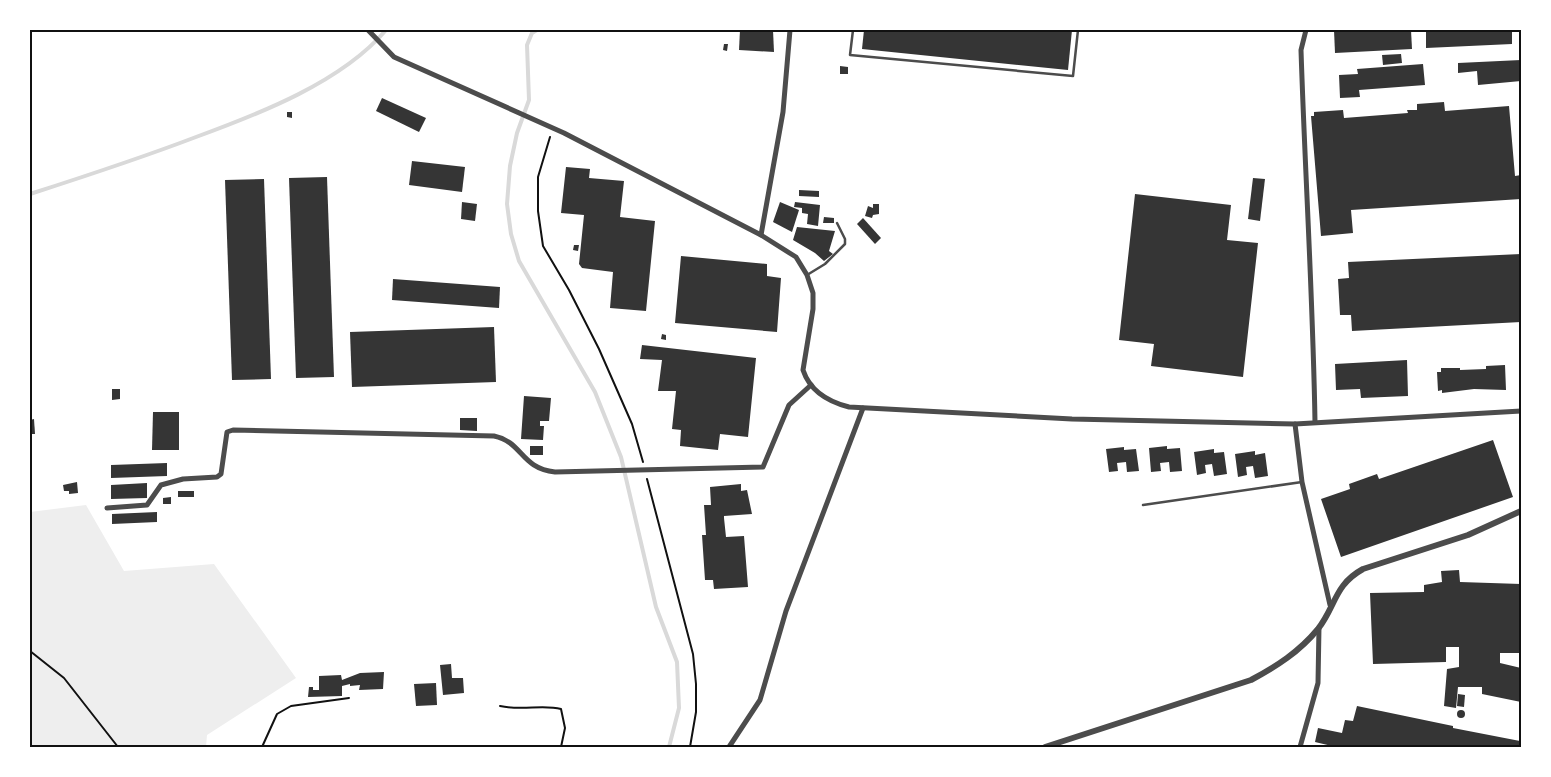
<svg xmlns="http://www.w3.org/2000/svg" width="1551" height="777" viewBox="0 0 1551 777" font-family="'Roboto Condensed',sans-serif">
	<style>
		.green { fill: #eee }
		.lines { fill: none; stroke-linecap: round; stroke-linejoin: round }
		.stream { stroke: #d9d9d9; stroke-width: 4 }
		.building { fill: #353535 }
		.path { stroke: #111; stroke-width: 2 }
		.service { stroke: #4c4c4c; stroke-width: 2.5 }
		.minor { stroke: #4c4c4c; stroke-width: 5 }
		.tertiary { stroke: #4c4c4c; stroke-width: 6 }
		.neatline { fill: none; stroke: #111; stroke-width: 2 }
	</style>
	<rect width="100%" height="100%" fill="#fff"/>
	<path class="green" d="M86,505l38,66 90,-7 82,114 -89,57 -1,12h-176v-235z"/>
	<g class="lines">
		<g class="stream">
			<path d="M537,30l-5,3 -5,12 2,55 -12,33 -7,33 -3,38 4,30 8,27 76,131 26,65 35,150 21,55 2,46 -10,39"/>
			<path d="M30,194c56,-18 111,-36 166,-57 63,-23 146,-55 190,-107"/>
		</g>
	</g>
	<g class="building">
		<path d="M740,30h33l1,22 -35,-2z"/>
		<path d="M864,30h208l-4,40 -206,-21z"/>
		<path d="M1334,30h77l1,19 -77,4z"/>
		<path d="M1426,30h86v14l-86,4z"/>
		<path d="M724,44h4l-1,7 -4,-1z"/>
		<path d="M1401,54l1,9 -19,2 -1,-10z"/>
		<path d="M1521,60v21l-43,4 -1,-14 -19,2v-10z"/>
		<path d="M1423,64l2,21 -66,5 1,7 -20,1 -1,-23 19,-1 -1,-5z"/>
		<path d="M840,66l8,1v7h-8z"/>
		<path d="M382,98l44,20 -7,14 -43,-21z"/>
		<path d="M1444,102l1,9 64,-5 6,70 6,-1v24l-170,11 2,23 -32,3 -10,-120h3v-4l29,-2 1,8 64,-5 -1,-3h10v-6z"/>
		<path d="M287,112h5v6l-5,-1z"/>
		<path d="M412,161l53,6 -3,25 -53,-7z"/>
		<path d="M566,167l24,2 -1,9 35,3 -4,36 35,4 -9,90 -36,-3 3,-36 -31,-4 -3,-4 5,-49 -23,-2z"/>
		<path d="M327,177l7,200 -38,1 -7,-200z"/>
		<path d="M1253,178l12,1 -5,42 -12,-2z"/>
		<path d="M264,179l7,200 -39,1 -7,-200z"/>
		<path d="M799,190l20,1v6l-20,-1z"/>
		<path d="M1135,194l96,11 -4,35 31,3 -15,134 -92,-11 3,-22 -35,-4z"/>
		<path d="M462,202l15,2 -2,17 -14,-2z"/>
		<path d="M780,202l19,8 -7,22 -19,-10z"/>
		<path d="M795,202l25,3 -2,21 -11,-2 1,-10 -6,-1v-5l-8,-1z"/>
		<path d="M873,204h6v10l-6,1 -1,3 -7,-2 3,-10 5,2z"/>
		<path d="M824,217l10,1v5h-11z"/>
		<path d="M863,218l18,20 -6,6 -18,-20z"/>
		<path d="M797,227l38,4 -6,20 4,3 -9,7 -9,-8 -22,-13z"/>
		<path d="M574,245h5l-1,6 -5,-1z"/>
		<path d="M1521,254v68l-169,9 -1,-16h-11l-2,-36 11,-1 -1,-16z"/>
		<path d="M681,256l86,8v12l14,2 -4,54 -102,-9z"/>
		<path d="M393,279l107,8 -1,21 -107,-8z"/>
		<path d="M494,327l2,55 -144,5 -2,-55z"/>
		<path d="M662,334l4,1v5l-5,-1z"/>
		<path d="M642,345l114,13 -8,79 -28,-3 -2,16 -38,-4 1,-16 -9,-1 4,-38h-18l4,-31 -22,-1z"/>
		<path d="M1407,360l1,36 -47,2 -1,-9 -24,1 -1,-26z"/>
		<path d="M1505,365l1,25 -32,-1 -32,4v-3l-4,1 -1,-19h4v-4h19v2l26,-1v-3z"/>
		<path d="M112,389h8v10l-8,1z"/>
		<path d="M524,396l27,2 -2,23h-9v5h4l-1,14 -22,-1z"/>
		<path d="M153,412h26v38h-27z"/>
		<path d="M460,418h17v13l-17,-1z"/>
		<path d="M34,419l1,15h-5v-14z"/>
		<path d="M1493,440l20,57 -172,60 -20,-58 29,-10 -1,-5 28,-10 2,5z"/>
		<rect x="530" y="446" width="13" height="9"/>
		<path d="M1167,446v3l13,-1 2,23 -12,1 -1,-10 -9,1 1,8 -10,1 -2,-24z"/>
		<path d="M1124,447v3l12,-1 3,22 -12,1 -1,-10 -9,1 1,8 -9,1 -3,-23z"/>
		<path d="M1214,449v4l10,-1 3,22 -13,2 -2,-12 -7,1 1,8 -9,2 -3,-23z"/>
		<path d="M1255,451v4l10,-2 3,23 -13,2 -2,-12 -7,1 1,8 -9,2 -3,-23z"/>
		<path d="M167,463v13l-56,2v-13z"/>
		<path d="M77,482l1,11 -9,1v-3h-5l-1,-6z"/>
		<path d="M147,483v15l-36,1v-14z"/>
		<path d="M741,484v7l6,-1 5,24 -28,2v2l2,19 18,-1 4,51 -34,2 -1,-9h-8l-3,-45h4l-2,-30h7l-1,-18z"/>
		<rect x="178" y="491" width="16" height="6"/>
		<path d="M171,497v7h-8v-6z"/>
		<path d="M157,512v10l-45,2v-10z"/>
		<path d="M1459,570l1,12 61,2v69h-21v10l21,5v34l-39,-8v-7h-24l-2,21 -12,-2 3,-37 12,-2v-20h-13v15l-73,2 -3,-71 54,-1v-7l18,-3 -1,-11z"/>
		<path d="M451,664l1,14h11l1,15 -21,2 -3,-30z"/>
		<path d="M384,672l-1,17 -24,1 1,-5 -10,1v-2l-8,2v10l-34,1 1,-10h4v3h6v-14l22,-1 1,5 18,-7z"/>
		<path d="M436,683l1,22 -21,1 -2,-22z"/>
		<path d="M1458,694l7,1 -1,12 -7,-1z"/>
		<path d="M1357,706l96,20v2l67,13 -1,6h-183l-21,-5 3,-14 24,5 3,-13 8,1z"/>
		<circle cx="1461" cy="714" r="4"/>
	</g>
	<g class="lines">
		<g class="path">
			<path d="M550,137l-12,40v34l5,35 26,44 30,59 33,75 11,38"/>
			<path d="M647,479l46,175 3,30v28l-6,35"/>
			<path d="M30,651l34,27 54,69"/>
			<path d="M500,706c22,5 43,-2 61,3l4,19 -4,19"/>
			<path d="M262,747l15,-33 14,-8 58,-8"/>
		</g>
		<g class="service">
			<path d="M853,30l-3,25 223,21 5,-46"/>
			<path d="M807,275l18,-11 20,-20v-5l-8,-16"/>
			<path d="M1143,505l159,-23"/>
		</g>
		<g class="minor">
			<path d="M368,30l26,27 170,76 197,102 35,22 11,18 6,18v16l-10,61c7,21 26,32 46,37l223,12 223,5 226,-13"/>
			<path d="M1306,30l-5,20c4,124 12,248 14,372"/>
			<path d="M761,235l22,-123 7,-82"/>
			<path d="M1295,424l7,58 28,123"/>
			<path d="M107,508l40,-3 14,-20 22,-6 34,-2 4,-3 6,-42 6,-2 261,6c29,6 26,32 61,36l208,-5 26,-62 22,-20"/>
			<path d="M729,747l31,-47 26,-89 77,-203"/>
			<path d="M1300,747l18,-64 1,-56"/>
		</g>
		<path class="tertiary" d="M1045,747l206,-67c26,-14 48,-28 67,-51 18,-23 16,-44 45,-60l105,-34 53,-24"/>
	</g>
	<rect width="1551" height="777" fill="none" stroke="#ffffff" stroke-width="62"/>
	<rect x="31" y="31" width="1489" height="715" class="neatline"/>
</svg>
